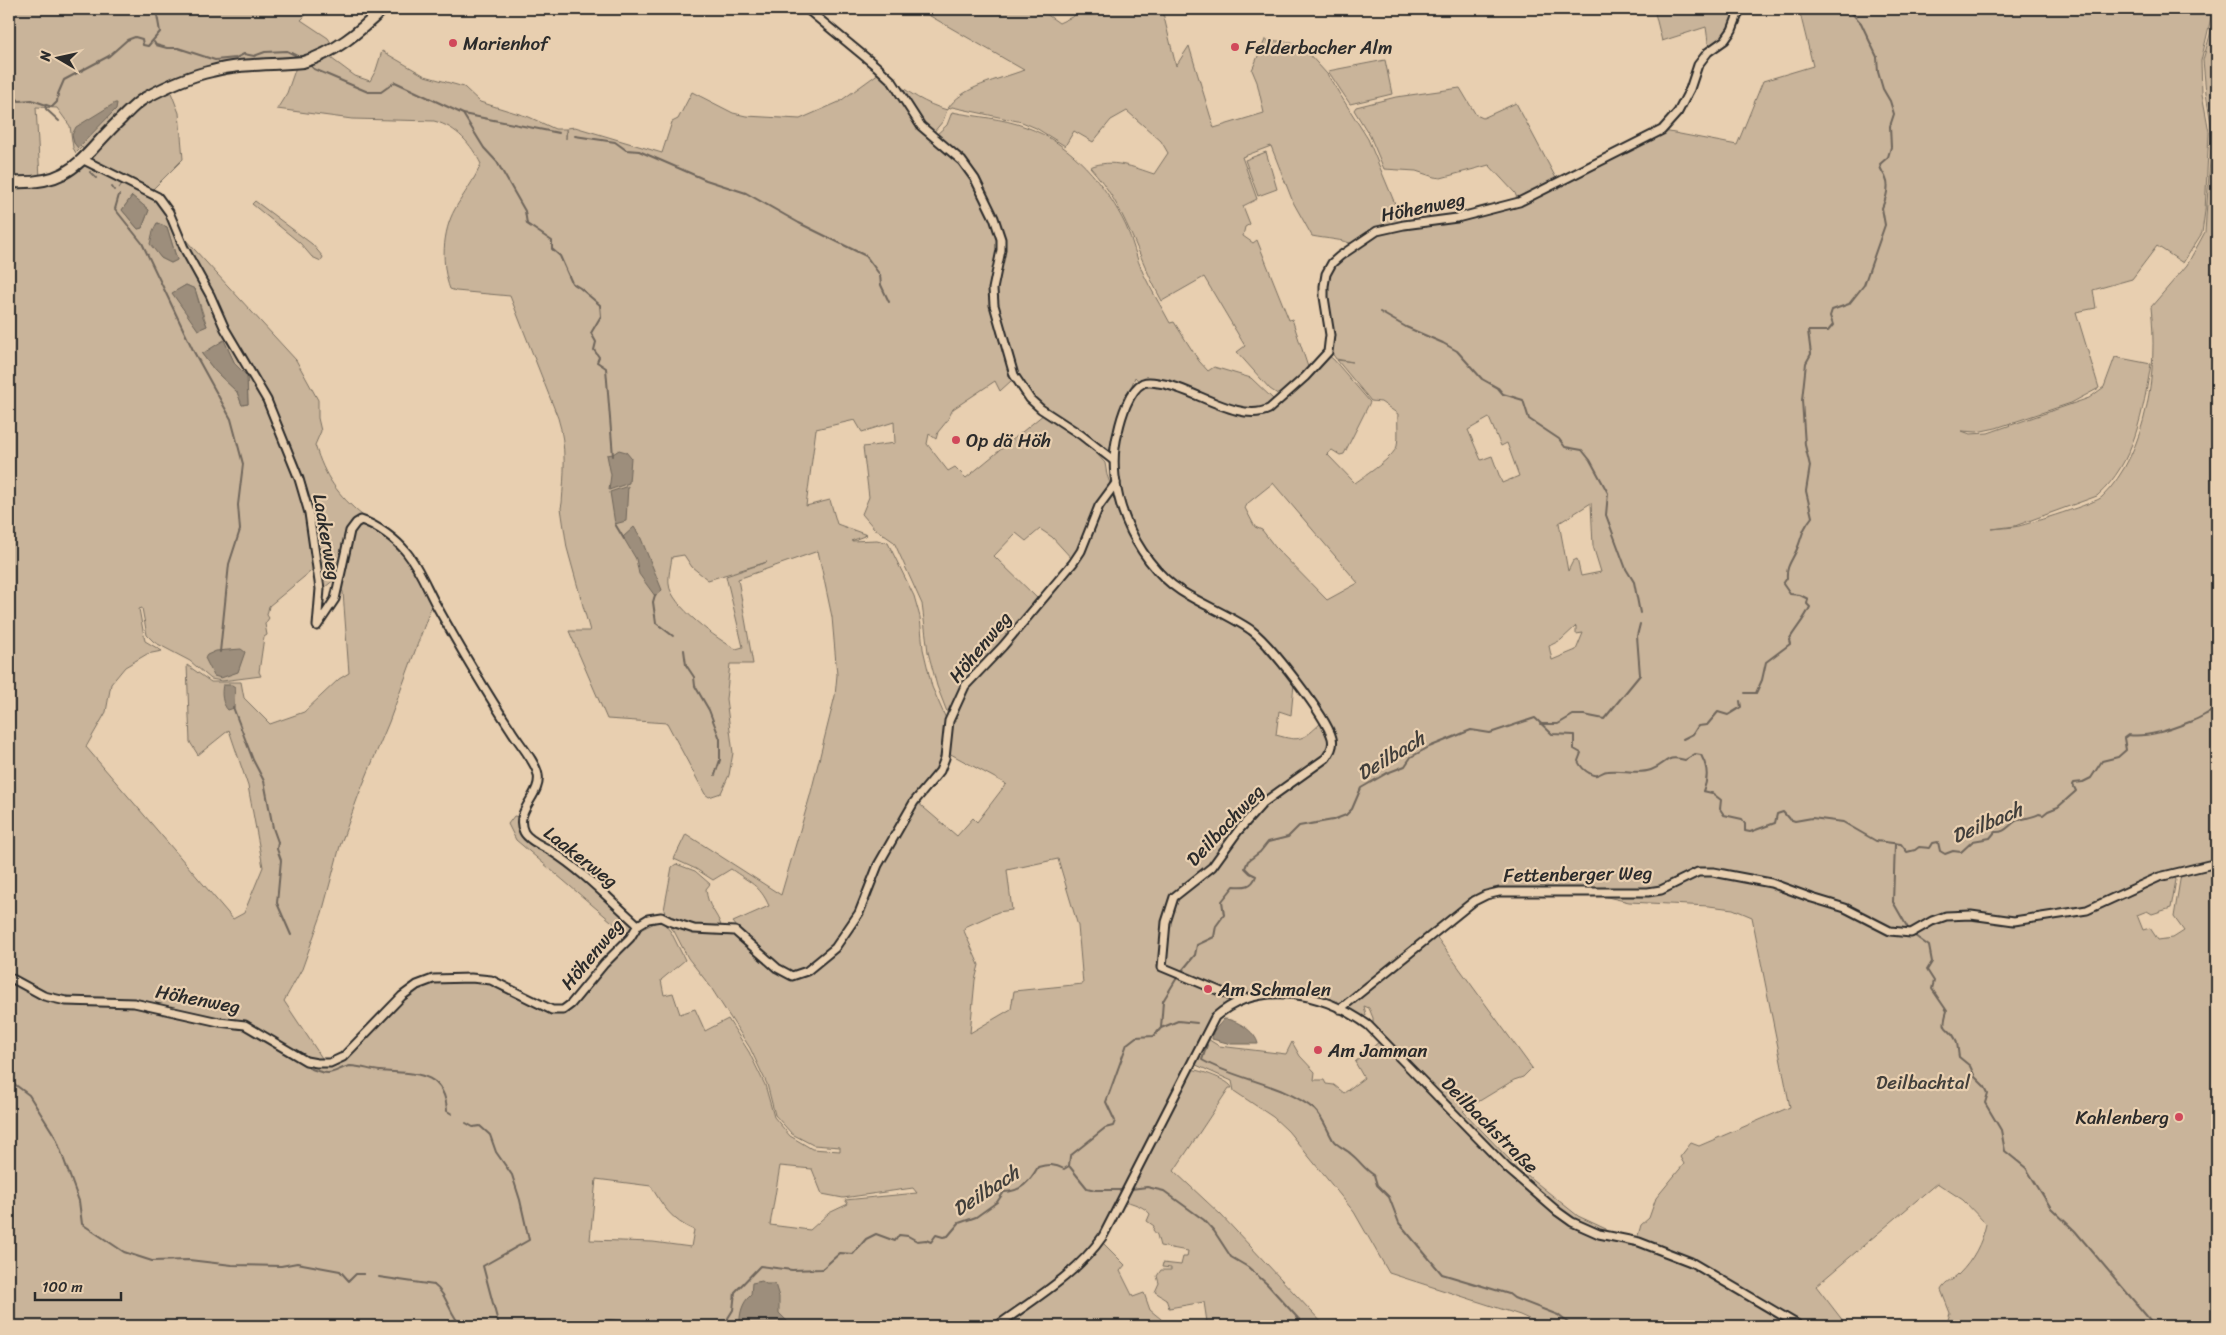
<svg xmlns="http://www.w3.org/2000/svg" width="2226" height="1335" viewBox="0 0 2226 1335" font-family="Sriracha,sans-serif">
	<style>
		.green { fill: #c9b49a; stroke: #7a7062; fill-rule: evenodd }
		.water { fill: #9d8e7b; stroke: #6f665b }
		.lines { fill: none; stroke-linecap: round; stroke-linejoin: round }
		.stream { stroke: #6f665b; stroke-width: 2 }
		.street-casing { stroke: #2b2b2b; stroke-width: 11 }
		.secondary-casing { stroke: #2b2b2b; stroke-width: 14 }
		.street { stroke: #e8cfb0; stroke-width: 7 }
		.secondary { stroke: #e8cfb0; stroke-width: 10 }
		.poi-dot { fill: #d1495b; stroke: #e8cfb0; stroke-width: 2 }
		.labels { text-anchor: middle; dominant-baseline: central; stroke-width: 4.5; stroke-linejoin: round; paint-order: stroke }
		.poi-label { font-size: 19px; fill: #2b2b2b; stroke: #e8cfb0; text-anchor: start }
		.street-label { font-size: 19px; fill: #2b2b2b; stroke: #e8cfb0 }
		.park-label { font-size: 19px; fill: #43403c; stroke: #e8cfb0 }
		.water-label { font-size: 20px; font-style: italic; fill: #423f3b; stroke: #e8cfb0 }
	</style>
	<rect width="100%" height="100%" fill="#e8cfb0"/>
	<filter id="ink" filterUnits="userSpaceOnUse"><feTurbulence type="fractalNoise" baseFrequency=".02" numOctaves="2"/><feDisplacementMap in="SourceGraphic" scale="10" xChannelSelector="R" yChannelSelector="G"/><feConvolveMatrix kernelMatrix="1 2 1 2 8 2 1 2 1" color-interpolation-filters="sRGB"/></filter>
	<g filter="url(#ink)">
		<g class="green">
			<path d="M9,9h303l-11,11 27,18 5,8 -16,8 -22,5 -36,1 -106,29 -68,64 -3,-6 -6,6 -3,-5 -3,-22 -13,-18 -21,-1 4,71 -31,1z"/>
			<path d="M918,9h117l7,2 17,12 15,-7 4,-7h84l14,57 13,-20 25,82 50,-15 -7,-31 -5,-12 13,-30 27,2 16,11 19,21 41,65 35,84 -48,22c-13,-6 -29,-6 -43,-9l-19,-34 -22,-56 -29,11 15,42 -14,7 7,18 -5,3 -2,9 10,7 4,-3 32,80 3,-1 17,51 -30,25 -9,-6 -33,-37 8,-6 -41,-69 -42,24c-26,-47 -35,-93 -72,-134 22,-9 43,0 64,7l14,-21 -7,-12 -34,-30 -16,9 -18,22 -19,-11 -9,15 -29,-18 -14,-6 -70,-15 -5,3 -4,11 -10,12 -19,-20 -22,-34c16,14 34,25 55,31 14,-24 52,-30 77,-40z"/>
			<path d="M1654,9h84l-14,30 -15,10 -3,-22 -44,14z"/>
			<path d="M1799,9h414l-12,52 1,33 7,38 -4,79 -3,22 -19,30 -26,-17 -25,33 -39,11 3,18 -20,4 23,76 -28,15 -75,25 -19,4 -15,-1 8,3 18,-1 101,-35 15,-11 11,-30 36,7c-8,46 -16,99 -54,132l-82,30 -23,3c9,-1 18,-1 27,-3 12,-3 77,-23 83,-29 46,-45 56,-129 49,-190l36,-42 18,-33 7,-101 -6,-38 -3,-33 14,-50v851l-58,14 -37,21 -43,15 -63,8 -46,-5 -29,2 1,4c23,-8 49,3 72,3 37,0 74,-10 107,-25 18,-8 34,-19 53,-23l2,5 -5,28 -19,6 -5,-3 -10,4 6,15 7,-2 8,12 15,-2 11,-7 -10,-14 7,-43 36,-9v307l-3,21 3,9v124h-271l4,-13 -9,-23c5,-9 12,-9 18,-16 14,-14 23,-31 27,-50l-23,-24 -26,-17 -121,103 31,40h-303l-24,-11 -131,-42 -35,-61 -66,-81 -15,-14 -39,-26 -2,-10 -38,-17 -1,-2 13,-24 13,8 67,8 6,-12 8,14 15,16 -1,8h10l2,4 8,1 10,8 20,-15 -9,-16 25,-21 125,128 52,45 37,22 50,11 2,-5 -9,-3 4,-14 8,-7 7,-20 28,-34 -4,-7 11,-14 8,3 91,-39 -38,-190 -19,-8 -24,-3 -80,-4 -48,-11 -92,2 -8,3 -92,71 1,3 45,-35 97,133 -9,9 -9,3 -51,31 46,48 24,21 45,36 28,13 1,4c-39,8 -202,-173 -234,-207v-8l-4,-10 -5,-2 2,9 -3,3 -16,-8 -1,-4 16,-13 -2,-3 -22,15c-38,-14 -94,-26 -124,10l-68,127 1,2 -6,14 -49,91 -17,17 -84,60h-982v-1140c31,1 47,-5 73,-21l9,2 32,15 -4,6 7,-5 31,15 26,39 113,123 22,40v18l3,13 -6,14c10,32 22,49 48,71l-13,12 -13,53 -2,-2 -11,9c-5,-46 -11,-92 -30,-134l-5,3 11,24 9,33 7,53 -47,39 -2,9 2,3 -4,6 2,11 -3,2 -5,35 2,4 -39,5 -11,-2 -21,-18 -36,-19 -7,-7 -5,-27 -3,1 6,32 17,10 -15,3 -22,13 -14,17 -5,28 -20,35 147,172 11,-6 19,-46 -15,-81 -19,-56 -31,25 -8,-13 -3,-77 24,17h30l3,16 26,26 34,-12 35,-33 10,-6 -6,-81 -3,-5c3,-15 5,-51 16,-62 4,-3 7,-2 11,-1l41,32 25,46 -44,120 -30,72 -19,52 -18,67 -20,56 -18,32 40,60 18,-1 61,-63 15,-11 15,-6h37l21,2 63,30 13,-1 38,-46 33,-34 23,-11 10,12 14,28 -24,20 3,15 9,-2 7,21 15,-5 10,22 23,-12 21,33 16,33 9,32 16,19 22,13 28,2v-4l-27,-2 -21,-11 -17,-19 -8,-31 -17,-36 -40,-62 -22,-28 -14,-27 -7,-8 27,7 40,3 52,44c15,3 24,-6 35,-15l-3,-4c-11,11 -22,19 -37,11l-36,-32 -12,-15 36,-16c-9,-21 -20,-24 -38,-37l-18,11 -17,-11 -22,-10 12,-25 95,61 29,-99 25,-100 2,-21 -5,-58 -14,-66 -80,28 15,85h-23l-4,35 7,54 -4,22 -8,18 -12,4 -4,-3 -38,-71 -60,-4 -38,-88h21l-23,-83 -6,-40 1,-5c2,-28 5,-57 -4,-85l-48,-122 -54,-5 -6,-2c-9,-24 -8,-57 5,-80 9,-16 19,-28 26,-45 -10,-20 -24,-37 -47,-43l-82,-2 -75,-10 10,-16 9,-26 32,-11 27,20 15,5 6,-11 6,-19 43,25 39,11 16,15 49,15 26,12h11v10l1,-11 8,-1 87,26 10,-31 6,-3 14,-27 41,21 13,3 54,3 39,-17 40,-29c16,17 25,38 41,55 11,14 28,22 40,35 12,14 35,57 38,75 3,17 -6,33 -7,49 -3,28 13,66 21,93l-12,11 -5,-10 -42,28 -6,12 -9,11 -2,7 -7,-5 -2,10 21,27 7,-4 11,11 78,-64 45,31 16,18 2,12 4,11 -17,24 -21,50 -21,-23 -12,-8 -14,12 -10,-8 -22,23 45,44 -75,86 -15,31 -12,-31 -9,-34 -6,-48 -28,-62 -20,-14 -12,-14 7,-17 -6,-50 32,-4 -1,-21 -32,10 -7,-12 -39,9 -10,77 24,-6 7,24 30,11 -16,6 26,-1 11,3 26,53 6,21 3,32 9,38 15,34 -5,41 -3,7 -30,36 -26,46 3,2 31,-51 40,34 16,-18 4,4 29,-38 -59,-32 3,-31 16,-34 34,-34 73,-86 8,-13 22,-51 17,-21c-6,-32 -3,-73 24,-95l-9,-10 -19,50 -8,28c-11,-9 -21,-19 -32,-27 -23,-17 -41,-24 -58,-49 -10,-15 -25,-73 -23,-92 2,-16 10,-32 8,-48 -3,-23 -24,-62 -39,-79 -8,-9 -20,-16 -28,-25l11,-10 5,-13c25,5 50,6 74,15 45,16 80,57 100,99 7,15 10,32 17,47 8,17 18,33 27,50l4,-1 25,39 9,10 6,-4 37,11 22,21 8,4 47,-48 6,5 36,42 -26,52 -4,1 -8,-5 -5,4 28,29c11,-8 38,-25 42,-37 2,-10 0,-22 1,-32l-17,-12 -10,-1 -34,-41 16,2 -17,-3 -4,-6 1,-16 -7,-41 2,-20 6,-13 36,-26 34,-10 63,-8 52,-14 145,-74 73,14 26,-64 50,-15zM132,196l17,14 -7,18 -4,1 -16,-19zM157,223l10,4 10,33 -6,3 -10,-5 -10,-14 2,-13zM186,285l9,4 12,37 -9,3 -25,-36zM224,341l11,23 12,12 1,28 -6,1 -5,-13 -22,-21 -13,-17zM1489,418l12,28 6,-3 12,33 -17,7 -10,-27 -11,4 -13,-30zM1273,483l85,100 -31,17 -52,-53 -13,-17 -7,-3 -10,-19 3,-5zM1591,503l2,43 8,26 -20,4 -4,-17 -4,2 -5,10 -9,-48zM684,555l8,12 16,13 59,-18 -41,14 17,71 -7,2c-18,-9 -66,-44 -67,-65 -1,-8 2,-19 3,-27zM1576,626v8l7,-1 -7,17 -24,10 -3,-14 12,-6zM1270,646l12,18 15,16 5,2 11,14 -3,3 21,40 -1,9 -1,-8 -8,-17c-18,17 -21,19 -45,12l3,-24 12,4 3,-31 -30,-34zM1058,859l20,67 5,58 -69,7 -3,18 -41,24 5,-53 4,-15 -15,-34 1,-4 33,-15 14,-2 -5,-40zM780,1166l32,3 10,25 21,4 70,-10 4,5 -72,7 3,4 -19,9 -19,17 -40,-5zM596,1179l55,7c11,19 21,35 43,44l-3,17 -38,-5 -63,-2z"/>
			<path d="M1385,60l7,34 -42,10 -22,-33z"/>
			<path d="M1460,88l16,27 7,3 33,-15 41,77 -39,21 -3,-8 -26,-28 -48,13 -7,-1 -18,-6 -32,-2 -14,-33 -16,-26 2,-3 40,-10z"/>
			<path d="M170,90l9,23 4,46 -33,33 -61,-31c24,-28 47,-56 81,-71z"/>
			<path d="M1266,152l11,37 -19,7 -13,-36z"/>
			<path d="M255,201l57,43 11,13 -2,4 -9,-4 -12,-14 -48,-39z"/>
			<path d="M514,816l6,1 1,15 43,29 70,66 -9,6 -109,-93 -8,-16z"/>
			<path d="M676,864l19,7 15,13 -4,5c2,20 10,21 16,39h-28l-28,-10 -2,-8 8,-43z"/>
			<path d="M1190,1069c9,1 40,11 42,19h-3l-55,83 47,44 104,111h-147l29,-4 -3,-20 -35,6 -3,-9 -11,-7 4,-9 -2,-7 4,-6h10v-2l-9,-1 1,-4 18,2 2,-8h4l1,-6 -28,-5 -3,-11 -4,-5 1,-4 -7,-5 3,-7c-5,-7 -17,-11 -26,-13z"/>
			<path d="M1102,1242l23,23 -5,6 13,26 11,-4 6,17 11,9 2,7h-163l87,-64z"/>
		</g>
		<g class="water">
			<path d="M115,103h2l-1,6 -38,39 -4,-5 -2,-8 4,-8z"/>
			<path d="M132,196l17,14 -7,18 -4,1 -16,-19z"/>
			<path d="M157,223l10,4 10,33 -6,3 -10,-5 -11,-14 3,-13z"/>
			<path d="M186,285l9,4 8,28 4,9 -9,4 -26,-37z"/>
			<path d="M224,340l11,24 12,12 1,28 -6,1 -5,-13 -22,-21 -13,-17z"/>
			<path d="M619,450l7,2 5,6 -2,25 -20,7 2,-15 -4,-20 6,-1z"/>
			<path d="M628,486l-2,35 -11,3 -5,-32z"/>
			<path d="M634,527l6,9 22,54 -7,6 -16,-22 -3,-15 -13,-22z"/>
			<path d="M241,649l4,3 -7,20 -17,6 -7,-2 -9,-18 2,-3 9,-4z"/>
			<path d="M223,685h9l3,2 -1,21 -6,2c-6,-6 -7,-17 -5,-25z"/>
			<path d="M1224,1019c12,0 32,13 34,25h-27l-19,-5 1,-7z"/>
			<path d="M762,1281l4,3h9l4,13v16l9,9v4h-48c-1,-11 2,-24 11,-31l1,-12z"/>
		</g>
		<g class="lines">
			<g class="stream">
				<path d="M154,42l2,3 11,3h11l37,12 21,-2 8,-4 10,2 11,-4 22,-1 14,7"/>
				<path d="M309,64l5,5 54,23h13l14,-10 68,32 21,34 13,14 28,49 2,13 25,17v8l8,7 12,27 8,5 20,17 1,11 -10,17 5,9 -2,8 5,7 -2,5 9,6 7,88"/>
				<path d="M9,90l10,11 13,-1 20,7 5,-5 1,-8 6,-14 45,-24 18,-16 8,-3 7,2 1,6 5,1 12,-14 -4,-23"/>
				<path d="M45,105l1,4 13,12"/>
				<path d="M463,114l96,19"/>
				<path d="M575,136l40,6 11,8 13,1 67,29 40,13 53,30 67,33 14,19 1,10 8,17"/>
				<path d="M90,172l6,6"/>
				<path d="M112,187l2,3"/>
				<path d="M119,195l-4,14 27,34 52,109 37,67 12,45 -5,41 2,25 -11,34 -9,88"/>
				<path d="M1380,312l26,15 37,16 14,8 25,28 16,9 5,6 20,6 6,19 30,20 6,8 17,3 8,10 18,33 -2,22 20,54 8,13 6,31"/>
				<path d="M615,524l9,15"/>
				<path d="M655,595l-2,7 3,21 17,13"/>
				<path d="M684,650l2,15 8,12 1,9 14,24 11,29v21l-5,15"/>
				<path d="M1745,693h11l6,-13 4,-18 24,-18 -1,-4c7,-12 15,-20 21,-33l-3,-3 1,-5 -8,-4 -10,-1 -7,-10 4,-6c-1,-12 5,-17 10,-29 6,-14 4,-18 15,-32l-6,-26 4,-25 -5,-21 -3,-45 4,-37 5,-9 -3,-23h20l5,-6 -3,-9 2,-6 17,-6 15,-19 21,-60 -3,-17c3,-7 8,-21 4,-29 -2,-7 -6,-7 -6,-15l8,-7 3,-10 -1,-21 4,-12 -4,-13 -7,-12 -5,-17 -1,-15 -16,-34 -13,-14"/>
				<path d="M233,707l20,53 11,21 9,47 5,14 -1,7 4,11 -4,43 14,32"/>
				<path d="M1540,724h18l15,-9h11l20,4 36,-44 -3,-39 3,-12"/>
				<path d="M1683,739l10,-5 5,-8 9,-1 11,-13 10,3 13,-8 -1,-6"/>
				<path d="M1895,844l-2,58 16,28"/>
				<path d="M1915,936l14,10 3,16 -5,8 7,11 -2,8 15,22c-7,23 2,13 9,29 2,5 2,12 3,17l11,9 5,11 10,10 3,6 -3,10 16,27 4,21 21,17 25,40 24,23 80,95"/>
				<path d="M1181,972l14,-17 2,-10 17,-8 2,-11 8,-11 -2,-14 12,-15c11,1 18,1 22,-10l-6,-3 -5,-5 3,-7 12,-9 8,-10 20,-5 11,-11 34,-6 13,-5 6,-6 9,-21 26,-15 18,-7 6,-9 18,-10 42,-17 19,3 45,-15 17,16 22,1v14l7,4 -3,8c2,5 7,10 13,13 8,4 10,-3 17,-3 14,-2 29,4 43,-1 17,-6 14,-16 34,-10l10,-6 6,1c7,12 8,23 2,36l9,2 9,7 -1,9 4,6 18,4 3,5v7l5,1 25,-9 2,-9 6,-2 6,7 6,2 17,-3 31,4 33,19 25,3 6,8 8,-2 4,-3 11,1 3,-5 5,-1 2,9 5,3 8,-3 8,1 12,-11 17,-3 5,-6c10,1 13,-6 21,-11 7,-3 16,-3 23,-7l4,1 5,-4 10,-4 18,-16 -3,-6 1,-2 9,-1 8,-4 11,-17 16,-4 8,-7 -2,-12 4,-3c21,3 43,-6 64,-14 9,-3 16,-9 25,-12"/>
				<path d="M1161,1028l17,-7 19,2"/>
				<path d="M1207,1045l-5,15c35,20 82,24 113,50 9,9 12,20 18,30 4,6 13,9 18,14 9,7 13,15 23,21l3,10 12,12 10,26 43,51 67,20 5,4 44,17 14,11"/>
				<path d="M309,1068c6,2 12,5 19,5 7,0 14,-6 22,-7 10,0 20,4 30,5 32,3 65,-2 67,40l5,3"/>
				<path d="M9,1080l20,15 27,43 23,63 3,23 42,28 28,9 37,-1 43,5 49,1 16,-3 43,8 9,10 7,-7h8"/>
				<path d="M466,1123l7,4 7,-1 10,9 6,17 16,23 8,25 9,40 -46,26 16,60"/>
				<path d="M1070,1167l17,21 8,2h29"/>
				<path d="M1131,1189l16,-2 17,4 40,29 10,11 17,26 17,10 19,17 38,42"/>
				<path d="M379,1277l55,8c14,10 15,30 28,41"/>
				<path d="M507,1326l25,-1 7,-4 27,3 43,-4 12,1 4,5"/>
				<path d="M693,1326l6,-2 3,2"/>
				<path d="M728,1326v-8l5,-8 2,-18 25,-26 32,4 30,-1 18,-16 13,1 13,-15 10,-5 19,7 4,-6 9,1 9,5 9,-1 5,2 5,-7 7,2 5,-1 11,-13 17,-6 21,-15 7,-10c17,0 26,-11 34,-25 10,-3 17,-3 26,2l5,-3 1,-10 35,-28 8,-2 2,-5 -9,-19 21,-58 9,-7 18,-1 7,-8 2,-27 15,-25"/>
			</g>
			<g class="street-casing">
				<g id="street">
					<path d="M807,9l69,57 16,15 29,45 41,35 13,18 19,39 7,21v11l-8,39 1,16 20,70 16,24 11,10 40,26 32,25"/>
					<path d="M84,160l74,37 11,15 15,36 26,47 15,34 42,71 32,79 10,34 11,76 -3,37 18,-27 15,-68 6,-8 5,-3c16,5 36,20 46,33 12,15 19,33 28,50 24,43 49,86 76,127 7,12 25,32 27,45 4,20 -25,36 -14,57 4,8 19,14 27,19 32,20 59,49 87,74"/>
					<path d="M9,977l35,19 22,5 68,2 85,19 26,3 61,36 11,2h13l13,-6 59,-61 15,-11 16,-6 38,-1 20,2 61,30h11l8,-6 33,-40 26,-26 8,-13 10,-6 13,-2 8,4 25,8 41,2 42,37 15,8 15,-5 28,-23 24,-35 19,-48 36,-63 26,-31 5,-13 4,-37 16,-35 38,-40 70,-83 8,-12 18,-45 17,-23"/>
					<path d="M1241,1000l-79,-33 4,-45 8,-25 38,-30 26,-36 25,-28 63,-45c4,-6 8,-12 6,-20 -6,-22 -63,-95 -81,-108 -22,-15 -48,-25 -70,-39 -47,-31 -78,-104 -63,-159 3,-14 11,-42 25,-49 5,-2 10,-1 15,0 33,3 80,41 111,26l36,-32 23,-25 2,-17 -6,-38v-11l2,-12 6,-11 8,-7 37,-25 27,-6 53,-7 62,-16 143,-72 16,-18 12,-23 8,-24 10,-13 17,-12 7,-10 8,-21"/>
					<path d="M1340,1009l134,-108 12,-6 13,-3h149l13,-2 37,-18h15l58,11 41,15 33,10 45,23 21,2 21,-12 14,-5 25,-1 43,6 73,-11 72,-33 58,-14"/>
					<path d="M997,1326c37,-27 80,-52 106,-90l112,-219c44,-39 109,-24 153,8l139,143 51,44 14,10 27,12 40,8 52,20 109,64"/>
				</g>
			</g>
			<g class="secondary-casing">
				<path id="secondary" d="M9,182c66,4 71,-25 113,-64 7,-7 14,-15 23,-20 20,-11 44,-22 67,-27 29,-8 61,-6 91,-9 32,-9 57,-31 80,-53"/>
			</g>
			<use href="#street" class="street"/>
			<use href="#secondary" class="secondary"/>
		</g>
	</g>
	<g class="poi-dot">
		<circle cx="453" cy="43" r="5"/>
		<circle cx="1235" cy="47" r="5"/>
		<circle cx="956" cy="440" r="5"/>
		<circle cx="1208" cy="989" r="5"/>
		<circle cx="1318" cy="1050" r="5"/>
		<circle cx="2179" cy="1117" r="5"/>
	</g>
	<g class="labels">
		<g class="poi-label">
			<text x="463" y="43">Marienhof</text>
			<text x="1245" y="47">Felderbacher Alm</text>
			<text x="966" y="440">Op dä Höh</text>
			<text x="1218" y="989">Am Schmalen</text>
			<text x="1328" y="1050">Am Jamman</text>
			<text x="2169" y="1117" text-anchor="end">Kahlenberg</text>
		</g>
		<g class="street-label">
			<text transform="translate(1423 207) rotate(-11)">Höhenweg</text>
			<text transform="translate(327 537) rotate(80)">Laakerweg</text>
			<text transform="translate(980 647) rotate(-50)">Höhenweg</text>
			<text transform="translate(1225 825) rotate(-47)">Deilbachweg</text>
			<text transform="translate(581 857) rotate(38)">Laakerweg</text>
			<text transform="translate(1578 874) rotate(-1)">Fettenberger Weg</text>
			<text transform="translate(592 954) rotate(-50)">Höhenweg</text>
			<text transform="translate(198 999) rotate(11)">Höhenweg</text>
			<text transform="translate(1490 1125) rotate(45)">Deilbachstraße</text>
		</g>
		<g class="park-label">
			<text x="1923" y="1082">Deilbachtal</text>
		</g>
		<g class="water-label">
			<text transform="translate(1391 756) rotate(-31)">Deilbach</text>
			<text transform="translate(1987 823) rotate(-23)">Deilbach</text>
			<text transform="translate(986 1191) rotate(-33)">Deilbach</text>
		</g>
	</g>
	<rect width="2226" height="1335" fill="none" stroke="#e8cfb0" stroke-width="30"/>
	<rect x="15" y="15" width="2196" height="1305" fill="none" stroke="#2b2b2b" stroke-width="2" filter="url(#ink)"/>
	<g transform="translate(58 58) rotate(279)" stroke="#e8cfb0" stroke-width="4" paint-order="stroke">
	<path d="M0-4L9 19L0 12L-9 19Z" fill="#2b2b2b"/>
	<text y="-8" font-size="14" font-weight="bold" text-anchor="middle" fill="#2b2b2b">N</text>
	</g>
	<path d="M35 1292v8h86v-8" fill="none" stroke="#2b2b2b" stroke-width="2.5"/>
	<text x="42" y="1292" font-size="15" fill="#2b2b2b" stroke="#e8cfb0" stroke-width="4" paint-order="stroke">100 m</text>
</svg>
